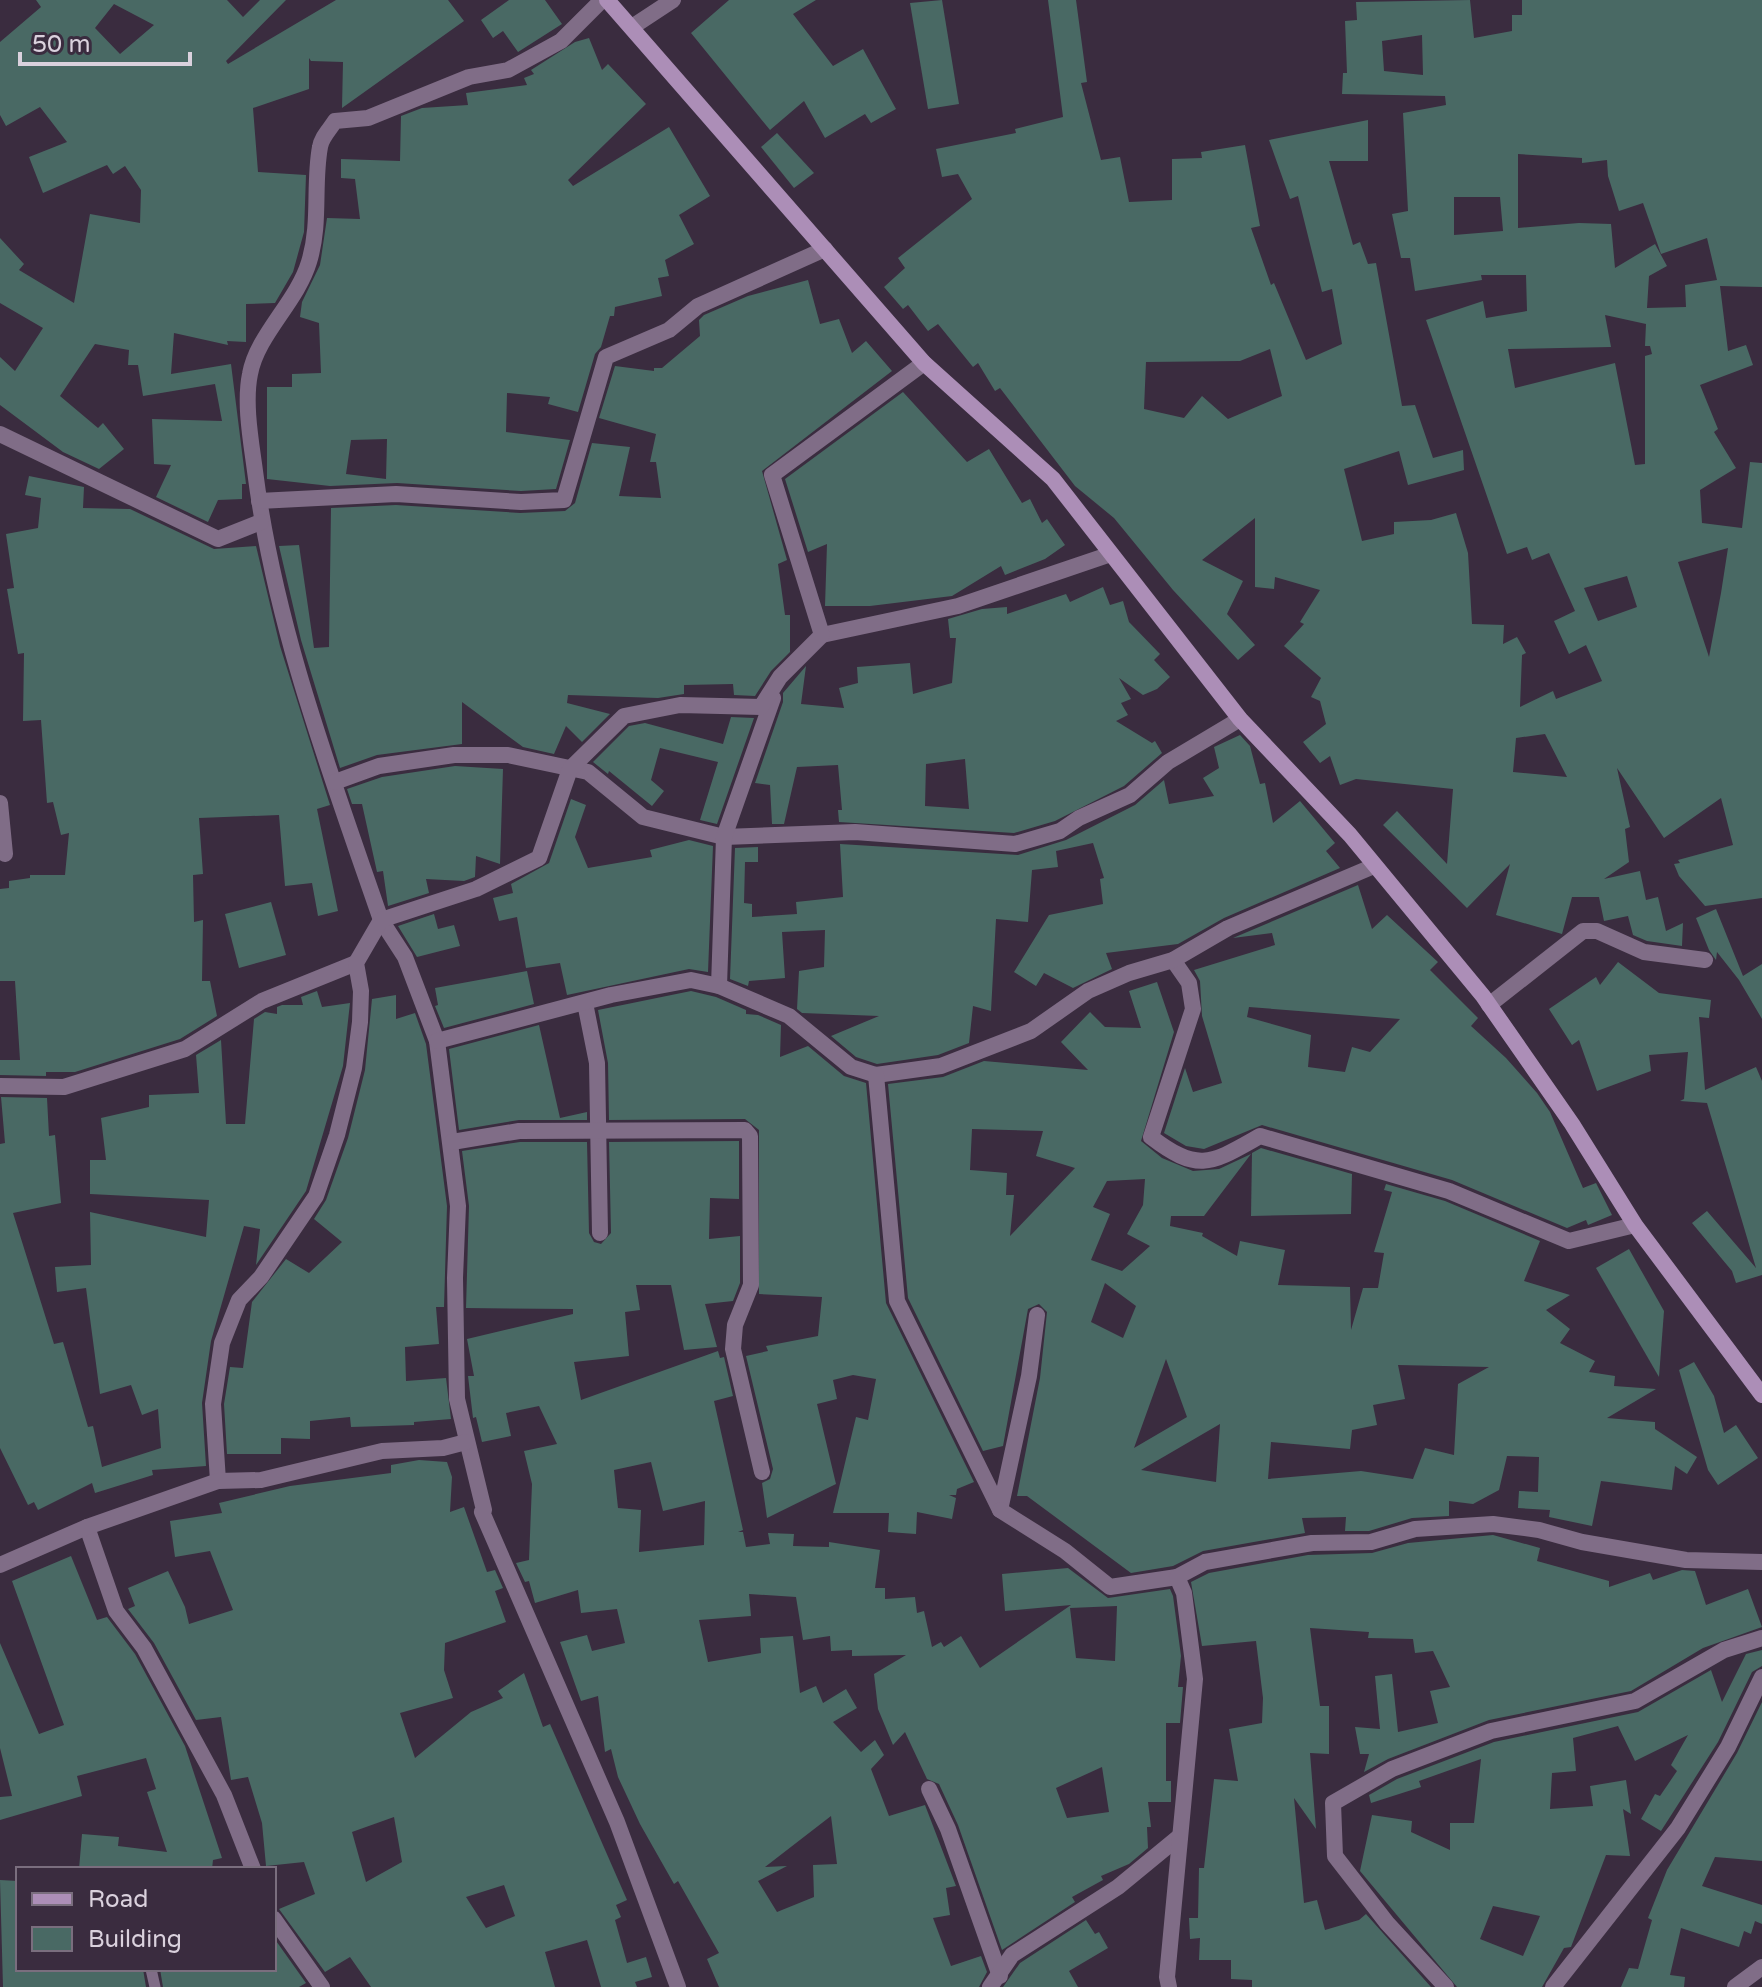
<svg xmlns="http://www.w3.org/2000/svg" width="1762" height="1987" viewBox="0 0 1762 1987" font-family="'Varela Round',sans-serif">
	<style>
		.building { fill: #496964; fill-rule: evenodd }
		.lines { fill: none; stroke-linecap: round; stroke-linejoin: round }
		.lane { stroke: #806d87; stroke-width: 11 }
		.street { stroke: #806d87; stroke-width: 16 }
		.secondary { stroke: #ac8eb7; stroke-width: 16 }
	</style>
	<rect width="100%" height="100%" fill="#3a2c3f"/>
	<g class="building">
		<path d="M36,0h191l16,17 17,-17h26l-60,61 2,3 108,-64h112l16,21 -122,87 1,-46 -32,-1 -2,-3v31l-56,19 5,64 48,3 -2,57 -11,40 -18,31 -29,1v38l-19,-1 1,4 -54,-12 -3,41 60,-10 15,120h-4v15l-24,1 -10,22 -52,-25 15,-32 -17,-1 -2,-45 70,2 -7,-37 -72,12 -5,-31h-10l1,-15 -34,-6 -35,52 38,32 5,-5 21,26 -25,20 -36,-17 -63,-47v-48l15,14 28,-43 -43,-25v-65l24,26 -5,6 55,33 16,-89 50,9 1,-33 -16,-24 -12,8 -6,-9 -64,28 -14,-36 38,-15 -27,-35 -34,19 -6,-11v-73l41,-35zM114,4l40,21 -34,29 -25,-26z"/>
		<path d="M509,0h36l17,24 -44,28 -15,-21 -10,7 -12,-18z"/>
		<path d="M729,0h87l-23,14 40,52 30,-17 33,60 -25,14 -6,-9 -40,24 -21,-37 -34,29 -79,-97z"/>
		<path d="M942,0l17,104 -31,5 -18,-106z"/>
		<path d="M1048,0h28l11,82 -6,1 20,77 19,-3 9,45 43,-2v-41l30,-1 -1,-6 44,-7 15,81 -9,2 20,57 3,-2 32,77 36,-16 -10,-55 -10,3 -24,-96 -8,3 -21,-59 99,-20v41h-39l24,84 7,-3 8,22 8,-1 26,143 13,-1 18,53 30,-8 1,20 -56,15 -9,-34 -55,18 18,72 32,-7v-12l37,-2 25,-7 12,40 4,71 32,1 -1,19 14,-7 9,16 -4,2 -2,52 33,-16 3,8 46,-18 -16,-36 -17,9 -15,-33 21,-10 -26,-58 -17,7 -5,-13 -20,7 -81,-234 57,-19 3,17 41,-7 -1,-36h-45l1,5 -67,11 -5,-33h-9l-9,-44 16,-3 -5,-98 43,-8 -1,-9 -103,-2 1,-21h4l-2,-52 12,-1 -1,-18 114,-2 4,38 38,-7v-16h10v-15h240v287l-42,-1 8,65 18,-6 7,20 -53,20 18,44 -4,3 22,36 -36,22 2,33 40,5 8,-66 12,1v435l-57,8 -26,-30 -5,-12 6,-1 -2,-3 55,-15 -12,-47 -57,40 -47,-70 13,59 -5,2 4,33 -25,17 36,-8 6,29 12,-3 8,34 17,-8 -1,23 -35,-5 -14,-6 -5,-19 -24,5 -5,-24h-27l-10,37 -66,-19 14,-51 -43,44 -84,-83 14,-14 50,53 6,-75 -97,-10 -16,6 -10,-29 -10,7 -17,-21 23,-18 -6,-23 -9,-4 10,-19 -37,-32 20,-22 -4,-2 20,-32 -45,-13 -1,12 -19,-2v-69l-53,42 41,21 -16,33 28,31 -17,15 -65,-70 -59,-72 -39,-32 -75,-98 -5,3 -17,-28 -5,4 -35,-43 -10,7 -20,-26 -5,4 -19,-22 21,-19 -7,-10 74,-59 -14,-25 -16,3 -6,-28 80,-16 -1,-4 48,-12zM1422,35l1,40 -39,-4 -2,-30zM1518,154l64,4v5l25,-3 1,16 11,35 24,-8 18,51 46,-16 10,42 -32,5 1,22 -39,1 2,-32 18,-10 -12,-22 -40,24 -4,-44 -32,-1 -61,5zM1454,197h46l3,34 -49,4zM1605,315l41,9 -1,22h5l2,8 -7,2v108l-10,1 -20,-102 -100,25 -7,-39 103,-2zM1270,349l12,47 -54,23 -26,-23 -18,22 -40,-9 2,-47 94,-1zM1728,548l-7,45 -12,64 -31,-95zM1627,576l10,31 -39,14 -14,-33zM1545,734l22,43 -54,-5 3,-34z"/>
		<path d="M589,38l13,32 6,-6 38,40 -78,76 5,6 96,-59 41,69 -31,19 15,29 -29,16 4,16 -11,2 4,18 -47,11 -1,9h-4l-9,31 -6,7 -17,58 -30,-8 2,-7 -43,-4 -1,39 64,8 -14,49 -35,2 -124,-8 -67,3 -63,-7v-92h25v-13l29,-1 -2,-50 -19,-6 2,-15 18,-37 7,-47 33,1 -5,-40 -14,-1v-19l59,2 1,-45 21,-8 46,-3 -2,-12 61,-8 -3,-7 10,-4 -3,-4 44,-28zM387,439l-1,40 -40,-5 5,-34z"/>
		<path d="M777,133l37,40 -20,15 -33,-41z"/>
		<path d="M808,280l12,44 19,-5 13,34 14,-12 26,30 -130,100 25,89 -9,4 7,51h5v37l-19,19 -16,25 -21,-1 -1,-11 -49,1v9l-26,4 -90,-3 -1,8 43,11 -28,28 -16,-16 -12,28 -31,-7 -61,-45v42l-85,11 -37,13 -39,-128 -22,-94 20,-1 15,103 15,-1 2,-139 65,-3 124,8 45,-2 10,-8 17,-60 38,4 -11,49 42,2 -5,-36h-6l6,-28 -57,-16 16,-52 39,5v-3h8l38,-32 -1,-16 5,-5 44,-19z"/>
		<path d="M903,392l64,70 22,-13 33,54 8,-4 12,24 5,-4 18,26 -20,14 -40,16 -4,-9 -49,30 -82,10h-45l2,-62 -19,8 -23,-73z"/>
		<path d="M29,476l55,11 -1,21 47,1 84,40 42,-3 24,100 50,159 -13,4 21,102 -20,5 -6,-33 -27,3 -6,-71 -80,3 4,56 -10,1 1,47 9,-2 -1,61h8l7,35 -37,23 -105,33h-29v4l-46,-1v-15h20l-5,-79h-15v-92l9,-1v-7l21,-3v-3h35l4,-42 -8,2 -8,-33 -6,1 -6,-83 -18,1 1,-68 -6,1 -11,-65 7,-1 -8,-54 32,-6 3,-30 -16,-3z"/>
		<path d="M1103,587l7,18 13,-4 6,21 31,32 -6,6 16,17 -13,12 -14,6 -24,-17 12,21 -10,4 7,12 -12,6 36,22 3,-2 7,12 -38,33 -69,35 -41,12 -175,-11 -1,-12h4l-4,-45 -41,2 -13,57h-12l-2,-39 -15,-2 28,-81v-9l23,-27 -5,38 43,4 -5,-20 19,-5 -1,-16 53,-4 3,31 39,-11 4,-45h-6l-2,-19 34,-10 25,-2v7l59,-20 4,8zM965,759l4,50 -44,-3 1,-42z"/>
		<path d="M731,717l23,1 -37,106 -17,-4 18,-58 -58,-14 -9,32 13,11 -12,15 -43,-35 -1,3 -15,-12 36,-36 16,-3 78,21z"/>
		<path d="M1240,735l10,11 10,38 5,-1 8,40 27,-22 35,42 -9,8 14,17 -116,50 -46,26 -72,9 6,16 -39,19 -29,-15 -8,13 -22,-14 35,-57 54,-11 -3,-25 4,-1 -11,-35 -37,8 2,16 -26,3 -4,52 -32,-3 -5,92 -18,-5 -4,37 -31,12 -61,9 -21,-7 -25,-21 48,-20 -77,-3 -5,-4 2,-38 25,-4 1,-37 -43,2 3,46 -36,3 -1,5 -18,-7 5,-131 23,-1v15h-13l-1,41 8,1v13l45,-3 -1,-12 47,-5 -3,-53 178,11 48,-15 69,-35 29,-25 5,24 45,-8 -11,-18 16,-10 -5,-21z"/>
		<path d="M455,766l48,3 -3,95 -24,-8 -1,21 -11,4 -38,-2 3,14 -41,13 -5,-35 -6,1 -15,-68h-10l-5,-15 35,-12z"/>
		<path d="M571,799l15,6 -11,32 13,31 64,-11 -2,-7 39,-10 24,6 -5,126 -19,-3 -122,26 -7,-32 -34,5 -9,-51 -18,4 -6,-23 20,-5 -2,-9 38,-21z"/>
		<path d="M1358,885l14,44 15,-14 51,47 -8,8 48,48 -7,8 35,32 31,35 13,19 33,76 13,-5 16,32 -24,10 -2,-5 -19,8 -115,-48 -190,-55 -58,24 -18,-3 -22,-13 21,-65 8,24 29,-9 -20,-67 -2,-35 -6,-11 81,-25 -3,-12 -39,5zM1249,1007l151,12 -30,33 -18,-5 -7,25 -37,-5 3,-32 -64,-18z"/>
		<path d="M271,902l15,53 -47,13 -14,-54z"/>
		<path d="M1716,909l27,67 19,-12v55l-23,-39 -22,-28 -1,8 -7,-10 -13,-32z"/>
		<path d="M434,914l4,15 16,-4 6,21 -43,11 -19,-31z"/>
		<path d="M1618,962l41,31 52,7 -2,18 -10,-1 6,73 51,-23 6,14v194l-26,8 -4,-12 -40,-48 15,-12 49,57 -49,-165 -27,-2 4,-2 4,-47 -39,3 2,16 -54,20 -18,-51 -7,5 -23,-36 47,-32 4,8z"/>
		<path d="M527,971l7,33 -90,24 -9,-22 3,-1 -3,-17z"/>
		<path d="M1157,982l17,50 -33,109 21,17 31,13 26,-2 32,-15 -47,62h-33l-1,10 33,7 -1,3 35,20 3,-15 45,9 -7,35 72,2 1,43 12,-42h15l6,-35 -10,-1 18,-60 -8,-2 2,-6 59,17 95,40 -16,40 46,14 -24,15 24,19 -10,14 35,18 -6,11 26,4 -1,10 42,3 -49,29 48,4v7l42,28 -10,17 -12,-8 -3,24 -71,-9 -9,45 -43,-9 1,-7 -32,-2 1,-17 19,1 1,-35 -32,-1 -8,34 -26,14 -24,-3v15l-37,2 -43,13h-24l1,-14 -44,1 3,15 -102,18 -30,15 -42,7 -104,-77h-10l23,-118 7,-66 -8,-8 -11,5 -25,137 -20,5 -75,-153 -20,-214 55,-7 41,-16 104,9 -27,-28 29,-30 15,15 36,1 -12,-37zM972,1129l71,2 -7,25 39,12 -65,68 4,-41h-8l1,-22 -37,-3zM1145,1179l-2,26 -16,29 23,12 -28,25 -31,-11 19,-46 -17,-7 14,-26zM1105,1283l31,23 -13,32 -32,-16zM1166,1359l21,58 -53,31zM1398,1365l91,2 -31,17 -4,71 -29,-7 -12,31 -52,-8 -93,8 3,-37 79,7 2,-19 25,-5 -4,-20 32,-6zM1220,1424l-4,58 -75,-12z"/>
		<path d="M317,991l5,16 28,-4 -7,63 -37,125 -50,74 4,-36 -16,-3 -33,115 -9,62 4,63 -54,4 1,5 -58,18 -3,-10 -54,27 -4,-8 -6,3 -28,-57v-304l5,-1 -4,-46 46,1 2,38 6,-1 6,68 -48,10 41,131 9,-2 25,85 5,-1 9,41 59,-19 -3,-39 -16,6 -11,-30 -31,9 -14,-106 -29,4 -2,-25 36,-2 -1,-53 116,25 3,-37 -119,-6v-34h16l-5,-42 48,-11v-12l50,-2 -3,-38 25,-15 5,84h19l9,-105 11,-7 12,2v-7l5,-2h21l-2,-8z"/>
		<path d="M691,991l25,6 30,13v4l12,1 23,10 -1,32 28,-11 36,30 22,7 20,220 88,179 -17,7 -1,6h-7l7,3 -4,21 -35,-7 -1,22 -28,-2 1,-19h-56l23,-96 12,3 8,-41 -23,-4 -20,5 4,19 -20,5 19,80 -69,34 -5,-35 8,-4 3,-10 -27,-113 22,-5 -2,-5 52,-10 4,-39 -63,-3v-164l-14,-11 -136,1 -1,-57 -10,-53z"/>
		<path d="M396,995v24l19,-6 11,31 21,162 -3,101h-8l3,37 -34,3 1,34 40,-3 5,41 -37,3v3l-63,2 -1,-10 -40,4v18l-29,-1v16h-54l-3,-50 6,-37 13,1 9,-66 34,-43 23,14 33,-31 -28,-23 12,-19 22,-62 17,-68 7,-71z"/>
		<path d="M539,1025l21,93 27,-6v8h-68l-60,10 -10,-81z"/>
		<path d="M739,1141v58l-29,-1 -1,41 31,-3v47l-7,18 -28,3 12,43 -33,3 -13,-65h-35l4,25 -15,2 4,44 -55,6 7,38 137,-49 2,7 4,-1 9,39 -19,5 29,129 -5,2h5l3,15 24,-3 -2,-11 26,1 -1,12 36,1v-5l51,8 -5,38h10v11l30,-2 2,16 7,-2 8,36 9,-5 3,5 17,-11 19,32 91,-63 -66,6 -3,-37 66,-6 40,30 62,-9 3,7 8,60 -3,31h5l-3,36h-14v58h5v21h-23l3,25h-4l1,21 -19,16 -28,12 2,4 -31,17 3,5 -73,48 -44,-125 -19,-41 -12,-5 -22,-47 -12,13 -15,-36 -4,-35 32,-19 -54,1v-6l-21,1 -1,-15 -27,4 -7,-43 -47,-3 2,22 -52,4 9,42 53,-9 -1,-15 33,-2 7,57 16,-7 7,17 23,-14 11,19 -24,14 28,30 14,-12 9,15 -13,14 18,47 36,-11 31,81 -10,2 4,27 -17,3 18,48 30,-10 6,16 -8,15h-260l-12,-28 12,-6 -41,-72 -4,3 -34,-60 -22,-47 -7,-28 -6,3 -7,-56 -17,5 -21,-59 27,-7 5,16 33,-8 -8,-34 -36,4 -3,-23 -43,13 -6,-22 -4,1 -9,-19 13,-3 3,-76 -8,-33 33,-7 -18,-38 -33,7 5,23 -29,6 -6,-25 -3,1 -5,-42h6l-7,-37 106,-25v-5l-107,-1 3,-102 -7,-55 58,-9h67l2,91 5,9 7,2 10,-11 -2,-91zM651,1462l12,49 42,-10 -1,44 -65,7 2,-42 -23,-2 -4,-38zM1117,1606l-2,55 -39,-3 -6,-50zM1102,1767l7,45 -42,6 -11,-30zM831,1816l6,48 -24,1 1,32 -37,15 -19,-31 29,-15 -22,1z"/>
		<path d="M1261,1148l91,26 -1,40 -100,2 1,-63z"/>
		<path d="M1629,1249l35,62 -5,66 -63,-109z"/>
		<path d="M1694,1362l20,34 10,37 12,-8 22,33 -40,27 -10,-15 -29,-100z"/>
		<path d="M419,1460l28,2 5,15 -2,35 14,-5 23,65 8,-2 8,18 -8,3 11,31 -61,21 -1,27 9,28 -53,15 15,45 56,-46 32,-14 -5,-7 26,-18 19,54 7,-3 77,176 -11,5 5,12 -6,3 12,43 19,-6 6,20 -17,5 2,5h-36l-14,-47 -42,12 10,35h-184l-21,-30 -25,15 -46,-63 36,-15 -11,-32 -38,4 -4,-43 -14,-46 -17,3 -10,-63 -25,3 -42,-77 -26,-34 7,-3 -7,-18 40,-17 17,36 4,17 44,-14 -23,-59 -35,6 -5,-36 52,-8 -3,-10 71,-17 101,-13v-8zM394,1817l8,45 -36,20 -14,-50zM504,1885l11,31 -29,12 -20,-31z"/>
		<path d="M1493,1535l47,13 -3,13 72,20v6l41,-14 3,7 29,-10 13,1 11,34 42,-16 14,38 -59,21 -72,43 -142,29 -101,39 -24,13 5,-18h-9l-5,-27 25,2 -5,-53 17,-2 6,58 40,-9 -8,-32 20,-4 -17,-36 -18,2 -2,-14 -45,-1 1,-6 -59,-4 10,78h9v48l-19,-1 6,76 -22,-31 10,105 13,-3 8,30 34,-10 7,-6 65,73h-179v-7l-21,-1v-19h-32l1,-22 -10,1 -1,-21h9l1,-50h5l10,-89 24,2 -9,-52 33,-6 1,-25 -7,-57 -54,5 -11,-64 18,-9 99,-18 64,-2 36,-10z"/>
		<path d="M71,1556l26,64 10,-3 28,37 50,92 37,112 -9,2 -1,9h-133l3,-35 37,3 -1,9 49,6 -20,-60 9,-3 -10,-31 -69,18 5,20 -82,24v-23l12,-1 -12,-48v-105l39,91 25,-9 -52,-144z"/>
		<path d="M1762,1650v16l-10,6 -34,70 -57,89 -20,-12 14,-25 5,2 17,-25 -6,-6 17,-30 -53,26 -17,-35 -45,12 3,33 -24,2 -2,36 43,-3 -3,-20 36,-6 5,34 -8,-5 7,47 -24,-1 -35,92 -7,1 -22,39h-85l-97,-116 12,-56 40,6 -1,11 39,18v-27h24l7,-64 -62,22 2,6 -50,16 -2,-8 28,-16 97,-37 144,-30 73,-42 11,32 24,-48zM1493,1906l47,10 -17,40 -43,-17z"/>
		<path d="M1762,1702v159l-47,-4 -13,29 60,19v19l-7,-3 -4,13 -7,-3 -5,16 -58,-19 -11,47 15,2 -1,10h-63l8,-19 9,1 14,-49 -4,-2 19,-48 70,-117z"/>
		<path d="M0,1880l18,1v88h125l3,18h-143z"/>
		<path d="M1086,1920l9,14 4,-2 9,16 -39,23 9,16h-75l17,-24z"/>
		<path d="M274,1938l32,45 -7,4h-136l-3,-18h114z"/>
	</g>
	<g class="lines">
		<path class="lane" d="M151,1969l4,18"/>
		<g class="street">
			<path d="M602,0l-41,41 -53,29 -39,7 -101,41 -33,3c-5,8 -14,17 -15,26 -7,38 1,76 -11,115 -12,40 -52,73 -59,112 -6,29 1,67 5,97 20,156 75,301 126,449l24,37 32,84 21,165 -3,72 2,121 27,111 -2,2 135,310 61,165"/>
			<path d="M632,27l41,-27"/>
			<path d="M0,434l218,105 43,-17"/>
			<path d="M259,501l137,-7 125,8 43,-2 42,-143 63,-27 29,-24 127,-57"/>
			<path d="M822,635l136,-29 153,-52"/>
			<path d="M335,782l44,-16 75,-11h54l80,17 55,45 81,20 131,-5 160,12 45,-13 19,-13 51,-23 38,-33 72,-43"/>
			<path d="M0,803l5,51"/>
			<path d="M1173,960l16,23 4,26 -42,128c48,37 61,26 109,-1l189,55 120,50 66,-16"/>
			<path d="M719,986l5,-149 49,-139"/>
			<path d="M585,1003l12,60 3,170"/>
			<path d="M1489,1005l94,-74h14l47,21 61,8"/>
			<path d="M437,1041l174,-46 80,-15 28,6 70,30 62,51 25,8 65,-9 90,-35 57,-40 41,-18 44,-13 55,-32 146,-62"/>
			<path d="M876,1075l21,226 103,209 29,-134 8,-61"/>
			<path d="M0,1086l64,1 121,-38 77,-48 94,-38"/>
			<path d="M452,1142l67,-11 226,-1 5,6 1,149 -16,40 -2,24 29,123"/>
			<path d="M218,1481l-5,-77 9,-61 17,-43 22,-23 55,-81 21,-61 17,-67 6,-46 1,-31 -5,-28 25,-43 95,-31 63,-31 31,-89 54,-53 56,-11 81,2 19,-30 42,-42 -50,-160 152,-112"/>
			<path d="M1000,1510l65,41 45,36 67,-10"/>
			<path d="M87,1527l29,84 28,37 80,147 29,74"/>
			<path d="M0,1565l87,-38 131,-46 43,-1 121,-29 61,-3 23,-6"/>
			<path d="M929,1789l19,40 52,147"/>
			<path d="M274,1919l48,68"/>
			<path d="M990,1987l22,-32 106,-68 62,-51"/>
			<path d="M1169,1987l-2,-10 28,-298 -11,-86 -7,-16 28,-15 107,-19 59,-1 44,-13 78,-5 46,6 43,12 104,18 76,2"/>
			<path d="M1446,1987l-59,-64 -52,-67 -2,-53 59,-34 99,-38 144,-30 89,-51 38,-12"/>
			<path d="M1553,1987l125,-159 50,-81 34,-70"/>
			<path d="M1735,1987l27,-20"/>
		</g>
		<path class="secondary" d="M607,0l317,363 129,116 187,240 110,116 133,161 89,128 63,101 127,170"/>
	</g>
	<rect x="16" y="1867" width="260" height="104" fill="#3a2c3f" stroke="#7a6e7e" stroke-width="2"/>
	<rect x="32" y="1893" width="40" height="12" fill="#ac8eb7" stroke="#7a6e7e" stroke-width="2"/>
	<text x="88" y="1907" font-size="24" fill="#dad1dd">Road</text>
	<rect x="32" y="1927" width="40" height="24" fill="#496964" stroke="#7a6e7e" stroke-width="2"/>
	<text x="88" y="1947" font-size="24" fill="#dad1dd">Building</text>
	<path d="M20 52v12h170v-12" fill="none" stroke="#dad1dd" stroke-width="4"/>
	<text x="32" y="52" font-size="24" fill="#dad1dd" stroke="#3a2c3f" stroke-width="6" paint-order="stroke">50 m</text>
</svg>
